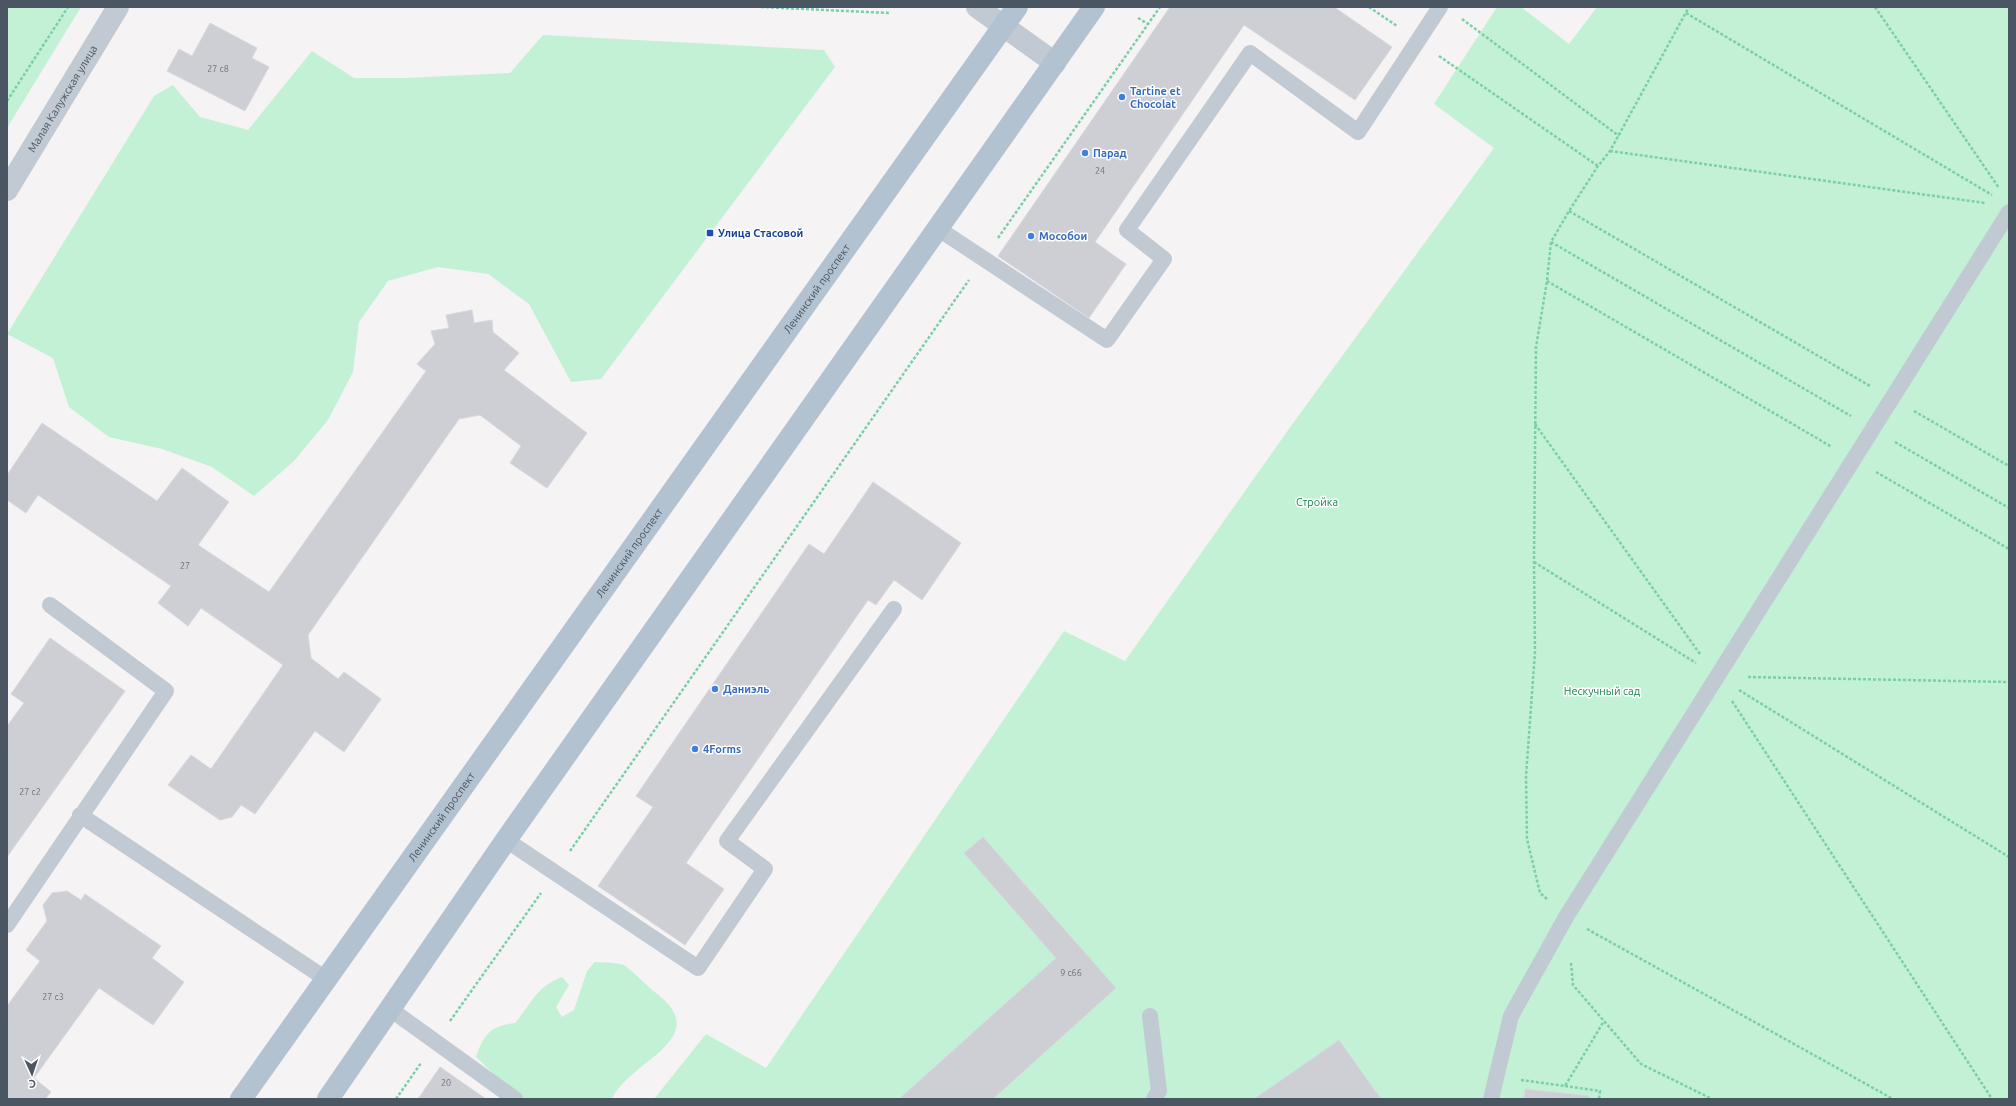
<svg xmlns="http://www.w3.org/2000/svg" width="2016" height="1106" viewBox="0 0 2016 1106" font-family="Ubuntu,sans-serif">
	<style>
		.green { fill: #c3f1d5 }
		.building { fill: #cdcfd5; stroke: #d7d9de }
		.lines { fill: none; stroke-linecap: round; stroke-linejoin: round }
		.path { stroke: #7ad0a6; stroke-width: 2.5; stroke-dasharray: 3 2; stroke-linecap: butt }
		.service { stroke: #c1cad2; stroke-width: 16 }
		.minor { stroke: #c1cad2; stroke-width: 22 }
		.primary { stroke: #b3c2d1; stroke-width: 22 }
		.shop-dot { fill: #3f7fe0; stroke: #fff; stroke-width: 1.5 }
		.transit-dot { fill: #1a4fb4; stroke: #fff; stroke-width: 1.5 }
		.labels { text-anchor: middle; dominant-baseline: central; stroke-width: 3; stroke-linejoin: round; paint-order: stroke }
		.number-label { font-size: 9px; fill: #6b747e }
		.shop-label { font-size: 11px; font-weight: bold; fill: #366cbe; stroke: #fff; text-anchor: start }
		.street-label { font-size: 11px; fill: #4a5661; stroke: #fff }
		.transit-label { font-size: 11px; font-weight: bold; fill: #164399; stroke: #fff; text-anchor: start }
		.park-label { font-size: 11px; fill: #17864f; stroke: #fff }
	</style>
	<rect width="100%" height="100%" fill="#f5f3f3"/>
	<g class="green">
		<path d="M7,7h74l-74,121z"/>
		<path d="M1497,7h24l48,37 28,-37h412v1092h-1355l52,-65 60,34 298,-437 61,30 166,-235 203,-278 -60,-44z"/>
		<path d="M543,35l281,15 11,17 -234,312 -30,3 -42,-78 -41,-30 -50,-7 -50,14 -29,41 -6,50 -25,48 -34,41 -40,35 -42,-29 -50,-18 -53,-12 -40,-30 -16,-49 -46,-24 147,-238 19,-11 27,32 48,13 64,-79 42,27h52l104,-5z"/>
		<path d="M595,962c9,1 20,0 28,3 6,2 25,22 33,28 60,46 -28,68 -44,106h-92l-44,-42c8,-23 14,-31 39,-34 17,-20 21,-36 47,-46l7,8 -13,22 6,10 12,-7 13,-39z"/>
	</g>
	<g class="building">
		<path d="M1170,7h164l58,40 -37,53 -111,-75 -149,217 31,22 -37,54 -91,-62z"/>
		<path d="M210,23l47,25 -5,10 17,9 -24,44 -78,-40 12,-22 13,7z"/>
		<path d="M472,310l2,13 18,-3 1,12 26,21 -15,17 83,63 -40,55 -37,-25 11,-17 -41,-31 -21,4 -151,216 3,23 27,21 6,-7 37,27 -37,53 -29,-21 -60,83 -14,-9 -9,12 -12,3 -52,-35 23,-30 20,14 72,-104 -82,-57 -13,18 -30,-23 13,-17 -133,-91 -12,18 -19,-13v-25l35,-52 115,78 25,-33 47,34 -31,43 71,47 157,-221 -9,-7 18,-20 -4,-13 18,-3 -3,-13z"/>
		<path d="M873,482l88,61 -39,57 -28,-20 -18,25 -8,-5 -182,263 38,26 -39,56 -87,-59 55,-79 -17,-11 173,-252 15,10z"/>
		<path d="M50,638l75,53 -118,166v-131l17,-23 -13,-9z"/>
		<path d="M983,837l133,151 -123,111h-94l157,-141 -92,-105z"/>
		<path d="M67,891l14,9 4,-6 76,52 -9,12 32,24 -31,43 -54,-37 -65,90 17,14 -6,7h-38v-93l33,-45 -14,-11 21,-29 -4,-16 9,-12z"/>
		<path d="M1339,1040l42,59h-127z"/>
		<path d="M440,1067l46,32h-68z"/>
		<path d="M1525,1089l64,7v3h-65z"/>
	</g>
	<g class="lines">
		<g class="path">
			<path d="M761,7l128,6"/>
			<path d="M1369,7l28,19"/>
			<path d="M1875,7l124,181"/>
			<path d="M1686,13l306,182"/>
			<path d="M1138,18l10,6"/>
			<path d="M1462,19l157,117"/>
			<path d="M1439,56l159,110"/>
			<path d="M7,101l61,-94"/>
			<path d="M1610,151l375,52"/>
			<path d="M1569,211l301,175"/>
			<path d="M998,238l162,-231"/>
			<path d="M1551,242l300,174"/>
			<path d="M1547,281l285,166"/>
			<path d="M1914,411l95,55"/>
			<path d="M1535,424l165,230"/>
			<path d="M1895,442l114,66"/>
			<path d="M1876,472l133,77"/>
			<path d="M1534,562l162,101"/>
			<path d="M1748,677l261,5"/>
			<path d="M1739,690l270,167"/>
			<path d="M1732,701l260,398"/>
			<path d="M570,851l399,-571"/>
			<path d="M1547,899l-7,-6 -13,-54 -1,-63 9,-124 -1,-91 2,-214 11,-66 4,-39 18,-31 29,-45 12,-15 79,-144"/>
			<path d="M1587,929l306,170"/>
			<path d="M1571,963l2,22 68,79 71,35"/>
			<path d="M450,1021l91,-128"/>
			<path d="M1521,1080l44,6 39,-65"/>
			<path d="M1565,1086l35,5 -1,8"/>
			<path d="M396,1099l25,-36"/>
		</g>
		<g class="service">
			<path d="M937,228l170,112 57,-81 -37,-29 123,-177 108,79 82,-125"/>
			<path d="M80,815l246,164"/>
			<path d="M506,840l192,128 67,-99 -38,-28 167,-232"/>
			<path d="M7,925l159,-234 -116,-86"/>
			<path d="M390,1009l125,90"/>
			<path d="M1150,1016l9,75 -5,8"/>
			<path d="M1491,1099l20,-83 55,-99 443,-705"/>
		</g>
		<g class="minor">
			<path d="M977,7l78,56"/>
			<path id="s1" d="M7,190l111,-183"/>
		</g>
		<g class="primary">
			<path id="s2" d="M241,1099l776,-1092"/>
			<path d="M328,1099l178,-259 588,-833"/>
		</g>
	</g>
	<g class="shop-dot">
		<circle cx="1122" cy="97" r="4"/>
		<circle cx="1085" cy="153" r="4"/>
		<circle cx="1031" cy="236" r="4"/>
		<circle cx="715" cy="689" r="4"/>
		<circle cx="695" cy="749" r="4"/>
	</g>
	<rect class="transit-dot" x="706" y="229" width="8" height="8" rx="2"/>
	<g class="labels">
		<g class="number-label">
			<text x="218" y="69">27 с8</text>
			<text x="1100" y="171">24</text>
			<text x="185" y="566">27</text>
			<text x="30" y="792">27 с2</text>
			<text x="1071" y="973">9 с66</text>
			<text x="53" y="997">27 с3</text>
			<text x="446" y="1083">20</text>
		</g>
		<g class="shop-label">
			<text x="1130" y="91">Tartine et<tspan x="1130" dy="13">Chocolat</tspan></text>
			<text x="1093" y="153">Парад</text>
			<text x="1039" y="236">Мособои</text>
			<text x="723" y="689">Даниэль</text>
			<text x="703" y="749">4Forms</text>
		</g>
		<g class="street-label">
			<text stroke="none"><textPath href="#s1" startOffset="107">Малая Калужская улица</textPath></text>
			<text stroke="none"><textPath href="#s2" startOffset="994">Ленинский проспект</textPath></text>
			<text stroke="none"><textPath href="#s2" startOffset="670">Ленинский проспект</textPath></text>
			<text stroke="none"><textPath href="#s2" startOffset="346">Ленинский проспект</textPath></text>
		</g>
		<g class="transit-label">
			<text x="718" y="233">Улица Стасовой</text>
		</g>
		<g class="park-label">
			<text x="1317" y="502">Стройка</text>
			<text x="1602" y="691">Нескучный сад</text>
		</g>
	</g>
	<rect width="2016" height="1106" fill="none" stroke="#4a5661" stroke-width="16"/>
	<g transform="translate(32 1074) rotate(177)" stroke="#ffffff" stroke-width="3" paint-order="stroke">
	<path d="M0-3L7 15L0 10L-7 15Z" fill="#4a5661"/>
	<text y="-6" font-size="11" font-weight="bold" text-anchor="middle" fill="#4a5661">С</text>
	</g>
</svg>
